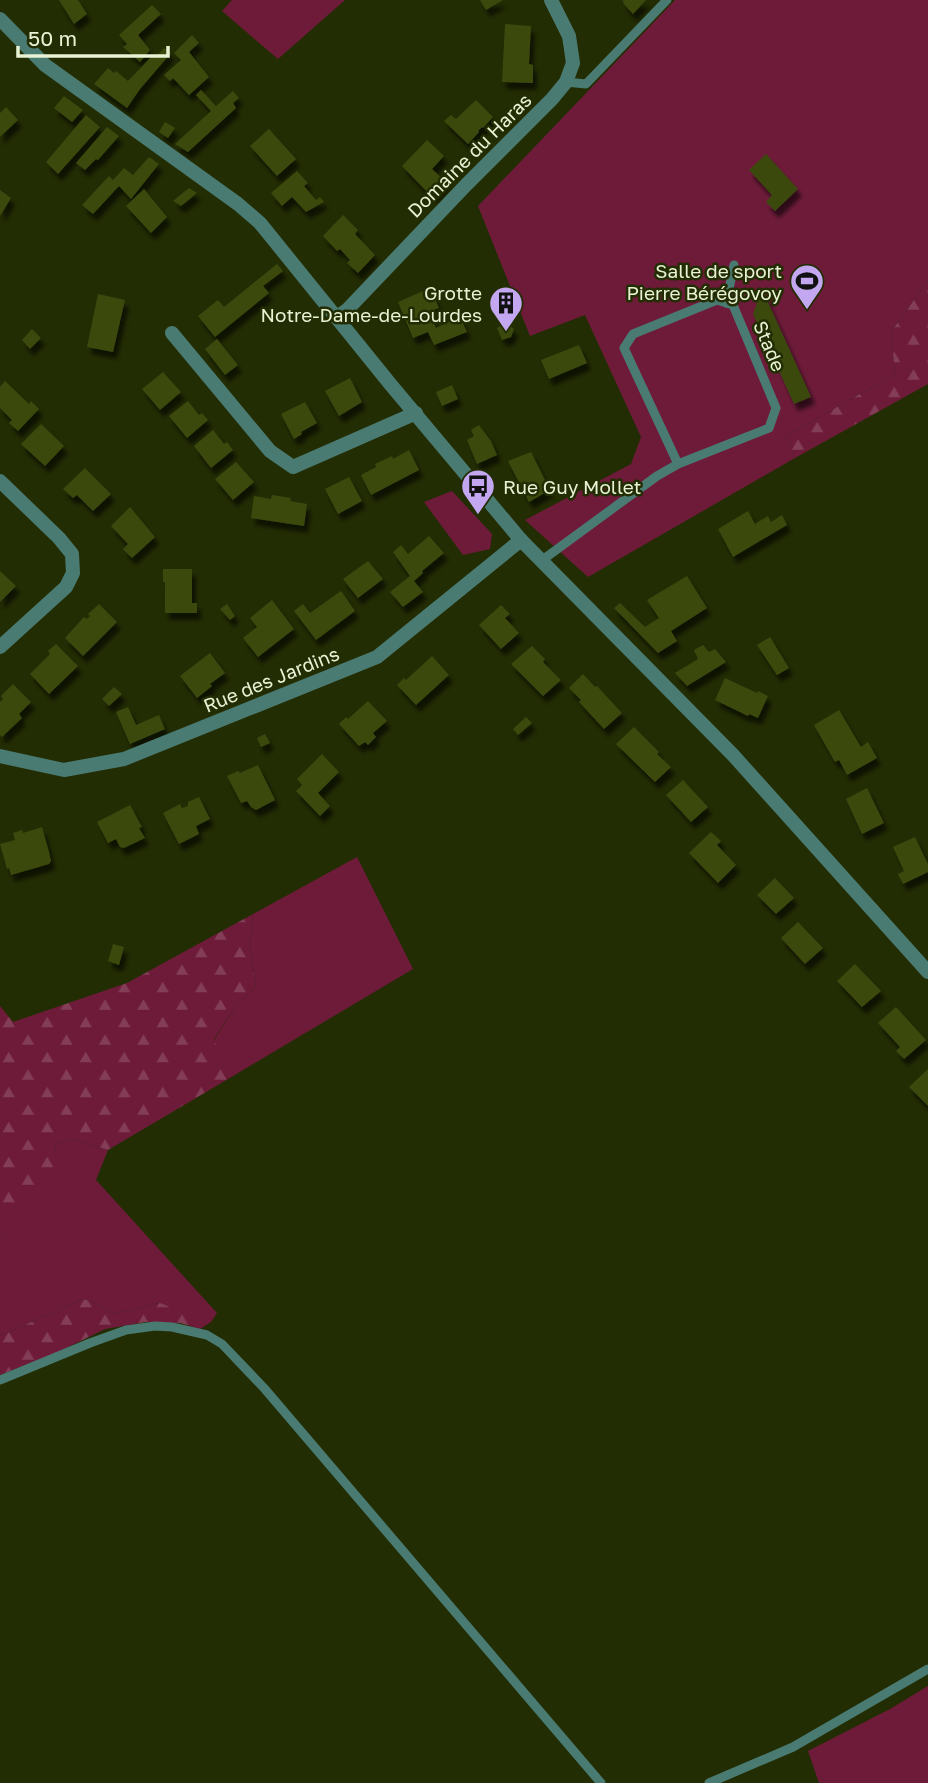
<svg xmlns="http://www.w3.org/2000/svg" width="928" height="1783" viewBox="0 0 928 1783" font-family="'Golos Text',sans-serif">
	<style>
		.grass { fill: #6e1b3a }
		.forest { fill: url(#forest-firs) }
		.building { fill: #3b4911; filter: url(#shadow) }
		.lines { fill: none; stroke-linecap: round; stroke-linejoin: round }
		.service { stroke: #4a7b72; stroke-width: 9 }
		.minor { stroke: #4a7b72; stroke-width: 14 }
		.tertiary { stroke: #4a7b72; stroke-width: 14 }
		.labels { text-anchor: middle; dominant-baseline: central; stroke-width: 5; stroke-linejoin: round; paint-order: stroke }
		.street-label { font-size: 19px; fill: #e8f2d4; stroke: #232d03 }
		.poi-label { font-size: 19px; fill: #e8f2d4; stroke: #232d03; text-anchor: end }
	</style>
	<defs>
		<pattern id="forest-firs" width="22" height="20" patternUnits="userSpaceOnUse" patternTransform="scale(1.75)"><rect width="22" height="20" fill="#6e1b3a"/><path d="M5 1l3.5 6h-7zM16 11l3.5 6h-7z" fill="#833d56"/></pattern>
		<filter id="shadow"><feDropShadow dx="4" dy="7" stdDeviation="2" flood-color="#0009"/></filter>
	</defs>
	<rect width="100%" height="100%" fill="#232d03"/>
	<g class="grass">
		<path d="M232,0h113l-67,59 -56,-48z"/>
		<path d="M675,0h253v280l-37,52 4,42 -109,62 9,22 -207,119 -63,-57 106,-56 10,-27 -56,-122 -55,21 -52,-130z"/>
		<path d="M452,491l40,43 -2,15 -27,6 -39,-53z"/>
		<path d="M357,857l56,112 -185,110 -14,-39 22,-34 20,-20 -6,-39 3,-33z"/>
		<path d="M70,1138l38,12 -12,30 121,133 -6,9 -11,7 -40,-26 -48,11 -16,-11 -13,-4 -83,37v-99l51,-57 5,-35z"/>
		<path d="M928,1686v97h-109l-11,-32 82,-42z"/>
	</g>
	<g class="forest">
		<path d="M928,280v104l-133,74 -9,-22 109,-62 -4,-42z"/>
		<path d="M253,914l-3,33 6,39 -20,20 -22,33 14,40 -120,71 -38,-12 -14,7 -4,35 -52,57v-231l13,16 114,-39z"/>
		<path d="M83,1299l13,4 16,11 48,-11 33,13 7,13 -20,-6 -34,-1 -41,7 -47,23 -58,23v-39z"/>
	</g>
	<g class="building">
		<path d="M59,0h19l9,14 -13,10z"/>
		<path d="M480,0h23l-17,10z"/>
		<path d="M622,0h24l-13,14 -10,-11 1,-1z"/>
		<path d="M152,5l9,9 -23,21 12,15 -10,12 -17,-15 4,-3 -8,-9z"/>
		<path d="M505,24l26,2 -2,38 4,1v18l-31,-1z"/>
		<path d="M192,35l7,8 -10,9 20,25 -20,18 -16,-17 -3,3 -6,-6 17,-15 -7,-7z"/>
		<path d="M164,48l7,5 -31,36 -13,19 -33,-24 14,-16 6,5 2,-2 12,10 24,-25 3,2z"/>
		<path d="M201,90l15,16 17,-15 6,7 -6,5 3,5 -48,44 -13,-8 36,-33 -15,-16z"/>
		<path d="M64,96l19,14 -11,12 -18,-14z"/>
		<path d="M476,100l17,17 -10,11 -1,-1 -4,4 1,1 -11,12 -24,-23 7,-6 5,4z"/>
		<path d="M6,107l12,13 -18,17v-24z"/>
		<path d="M86,115l14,12 -42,47 -12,-12z"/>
		<path d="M165,122l10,6 -7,10 -9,-6z"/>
		<path d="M107,127l12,9 -21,24 -2,-1 -11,11 -9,-7z"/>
		<path d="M269,129l27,30 -19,17 -27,-30z"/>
		<path d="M427,140l17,16 -12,13 14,13 -14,15 -30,-31z"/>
		<path d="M766,154l32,35 -23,22 -9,-9 6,-7 -23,-25z"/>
		<path d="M149,157l10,7 -28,35 -12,-13 -26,28 -11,-9 27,-29 4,4 11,-12 9,7z"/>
		<path d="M297,171l11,12 -4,3 12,14 4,-3 4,5 -18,10 -14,-15 -10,9 -11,-13z"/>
		<path d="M189,188l8,5 -16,13 -8,-5z"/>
		<path d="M144,189l23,28 -16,16 -25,-27z"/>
		<path d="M0,190l11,8 -11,18z"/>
		<path d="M343,215l15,15 -3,4 20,21 -17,18 -11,-10 3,-3 -10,-11 -3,2 -14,-15z"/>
		<path d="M277,264l6,7 -20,15 6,7 -54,44 -17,-21 20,-16 6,7z"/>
		<path d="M430,288l9,20 -10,4 7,16 24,-11 7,15 -33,13 -6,-13 -15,6 -15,-36z"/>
		<path d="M762,289l49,108 -17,7 -23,-51 -4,1 -4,-9 3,-2 -13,-29z"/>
		<path d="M98,294l27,6 -12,52 -26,-5z"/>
		<path d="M506,323l8,6 -3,8 -9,3 -5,-12z"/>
		<path d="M32,329l9,9 -11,11 -8,-9z"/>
		<path d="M217,339l21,26 -13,10 -20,-26z"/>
		<path d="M579,345l8,18 -38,16 -8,-19z"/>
		<path d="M163,372l18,20 -21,18 -18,-21z"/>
		<path d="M350,378l12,24 -23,14 -14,-25z"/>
		<path d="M5,381l24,23 2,-3 8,8 -21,22 -9,-8 3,-3 -12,-12v-21z"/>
		<path d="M452,385l6,14 -16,7 -6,-14z"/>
		<path d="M188,401l11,14 3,-2 6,7 -21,18 -18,-22z"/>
		<path d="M305,402l12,21 -16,9 1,2 -8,5 -13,-25z"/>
		<path d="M41,424l23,22 -19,20 -24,-22z"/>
		<path d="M479,425l12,16 6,14 -20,9 -10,-24 7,-4 -3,-6z"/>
		<path d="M213,430l11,14 3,-2 6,8 -22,18 -17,-22z"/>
		<path d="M409,450l10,20 -48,25 -10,-20 15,-8 -1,-3 17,-8 1,3z"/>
		<path d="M531,452l19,38 -21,12 -21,-41z"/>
		<path d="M236,462l18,20 -21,18 -18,-21z"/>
		<path d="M85,468l26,26 -18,17 -16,-16 -4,3 -10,-9z"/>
		<path d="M349,477l13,24 -24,13 -13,-25z"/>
		<path d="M272,495l19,3 -1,3 17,3 -3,22 -53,-8 3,-22 17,3z"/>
		<path d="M130,507l25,30 -23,21 -9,-9 5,-5 -17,-18z"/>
		<path d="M748,511l7,13 13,-8 3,6 11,-7 5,10 -54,32 -15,-28z"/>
		<path d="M429,536l15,17 -22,18 1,2 -9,8 9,11 -20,15 -13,-15 20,-16 -17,-24 8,-7 7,9z"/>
		<path d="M368,561l15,18 -25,19 -15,-19z"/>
		<path d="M163,569h29v34h5v10h-32v-31h-2z"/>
		<path d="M0,571l16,15 -16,16z"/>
		<path d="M687,576l20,32 -36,23 6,10 -19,12 -44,-45 6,-5 25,24 14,-9 -12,-18z"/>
		<path d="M341,591l14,20 -39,29 -22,-29 9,-7 7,9z"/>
		<path d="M272,600l22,29 -36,28 -15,-19 14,-11 -7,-9z"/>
		<path d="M99,604l18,18 -34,34 -18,-18 19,-21 3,2 3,-3 -2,-2z"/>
		<path d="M227,604l8,12 -5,4 -10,-11z"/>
		<path d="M501,605l9,9 -5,4 14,15 -18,16 -22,-24z"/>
		<path d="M770,637l19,31 -12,7 -20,-30z"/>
		<path d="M56,644l22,22 -29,28 -19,-20 20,-20 -2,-3z"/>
		<path d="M703,645l6,7 6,-3 11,13 -39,24 -12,-13 23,-14 -4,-9z"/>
		<path d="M532,646l13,13 -2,3 18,18 -18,16 -32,-32z"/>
		<path d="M210,653l15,20 -15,11 2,2 -15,12 -17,-22z"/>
		<path d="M432,656l17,19 -33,30 -19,-20 7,-7 2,2z"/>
		<path d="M583,674l12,13 2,-1 25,27 -18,16 -25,-27 2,-2 -12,-12z"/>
		<path d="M725,678l32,15 1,-2 10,5 -10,22 -9,-4 -1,2 -33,-16z"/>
		<path d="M13,684l18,18 -12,12 3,4 -20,19 -2,-2v-33l3,-3 -2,-3z"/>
		<path d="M114,687l8,7 -13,12 -7,-7z"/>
		<path d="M368,701l19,20 -14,12 3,4 -8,8 -3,-3 -6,4 -20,-22 7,-7 2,2z"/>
		<path d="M128,707l8,18 23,-10 6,14 -35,15 -14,-32z"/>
		<path d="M839,710l22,37 7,-5 9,16 -30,17 -8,-15 -4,2 -21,-37z"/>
		<path d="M526,717l6,6 -14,12 -5,-6z"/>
		<path d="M634,727l25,25 -2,2 14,13 -16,15 -39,-38z"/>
		<path d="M265,734l5,9 -9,4 -4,-9z"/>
		<path d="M322,754l17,18 -21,21 12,13 -10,10 -24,-25 6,-6 -5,-6z"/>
		<path d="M258,765l17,35 -19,10 -5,-3 -4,-6 -6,2 -14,-27 11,-5 2,2z"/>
		<path d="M683,780l25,27 -17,15 -25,-27z"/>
		<path d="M867,788l17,35 -22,11 -16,-35z"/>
		<path d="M199,797l11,22 -14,7 3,8 -20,10 -16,-31 17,-9 2,4 6,-2v-4z"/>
		<path d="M130,805l12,22 -3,1 6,10 -21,10 -4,-1 -4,-8 -8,4 -11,-21z"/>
		<path d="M42,827l7,25 2,9 -2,3 -38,11 -2,-7 -2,1 -7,-25 15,-4 -2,-7 9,-3 1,3z"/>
		<path d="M711,832l10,9 -4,4 19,20 -18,18 -29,-30z"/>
		<path d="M915,837l13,27v8l-25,12 -5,-10 6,-3 -11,-24z"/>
		<path d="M775,878l19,20 -18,16 -19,-19z"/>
		<path d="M798,922l25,26 -18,16 -24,-26z"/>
		<path d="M113,944l11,3 -5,18 -11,-4z"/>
		<path d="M855,964l26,27 -19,16 -25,-26z"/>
		<path d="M896,1007l30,33 -22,19 -8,-8 4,-4 -22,-24z"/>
		<path d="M928,1069v37l-19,-19z"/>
	</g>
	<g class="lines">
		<g class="service">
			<path d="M566,82l20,2 81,-84"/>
			<path d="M726,303l8,-38"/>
			<path d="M541,561l116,-85 21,-12 91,-36 7,-20 -43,-103 -16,-5 -84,34 -9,14 54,116"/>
			<path d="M0,1380l90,-37 36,-13 29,-4 17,1 35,8 15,9 42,44 337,395"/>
			<path d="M709,1783l84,-36 135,-78"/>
		</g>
		<g class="minor">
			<path d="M337,317l10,-7 119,-125 86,-86 14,-17 7,-19 -4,-27 -18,-36"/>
			<path d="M172,333l98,118 23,16 123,-54"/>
			<path d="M0,481l59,57 13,16 1,19 -7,14 -66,60"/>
			<path d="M0,756l64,14 60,-11 253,-102 144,-117"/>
		</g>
		<path class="tertiary" d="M0,19l45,46 193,139 22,19 131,162 130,155 212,215 195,217"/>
	</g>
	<defs>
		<g id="stadium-pin" transform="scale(1.75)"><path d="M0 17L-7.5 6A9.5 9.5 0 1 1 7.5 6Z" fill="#c4a7f1" stroke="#232d03"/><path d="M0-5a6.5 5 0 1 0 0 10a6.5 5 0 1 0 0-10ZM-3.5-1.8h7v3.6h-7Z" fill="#111"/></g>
		<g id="building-pin" transform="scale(1.75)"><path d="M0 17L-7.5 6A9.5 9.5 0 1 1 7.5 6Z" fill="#c4a7f1" stroke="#232d03"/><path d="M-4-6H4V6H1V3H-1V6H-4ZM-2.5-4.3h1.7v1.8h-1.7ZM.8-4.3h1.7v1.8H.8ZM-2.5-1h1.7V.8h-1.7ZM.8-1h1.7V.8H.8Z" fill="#111"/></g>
		<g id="bus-pin" transform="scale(1.75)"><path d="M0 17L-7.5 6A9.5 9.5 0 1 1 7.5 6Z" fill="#c4a7f1" stroke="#232d03"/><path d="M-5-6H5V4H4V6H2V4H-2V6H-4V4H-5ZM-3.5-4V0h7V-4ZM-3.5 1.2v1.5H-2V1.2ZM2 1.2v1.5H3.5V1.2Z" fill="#111"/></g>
	</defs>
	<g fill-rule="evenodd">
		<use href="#stadium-pin" x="807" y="281"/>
		<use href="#building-pin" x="506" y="303"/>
		<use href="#bus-pin" x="478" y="486"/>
	</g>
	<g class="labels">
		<g class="street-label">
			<text transform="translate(469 155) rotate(-45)">Domaine du Haras</text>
			<text transform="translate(770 346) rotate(67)">Stade</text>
			<text transform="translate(271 679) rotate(-22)">Rue des Jardins</text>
		</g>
		<g class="poi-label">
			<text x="782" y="270">Salle de sport<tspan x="782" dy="22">Pierre Bérégovoy</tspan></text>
			<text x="482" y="292">Grotte<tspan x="482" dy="22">Notre-Dame-de-Lourdes</tspan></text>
			<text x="503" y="486" text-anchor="start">Rue Guy Mollet</text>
		</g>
	</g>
	<path d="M18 46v10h150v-10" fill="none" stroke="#e8f2d4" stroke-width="3.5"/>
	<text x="28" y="46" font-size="21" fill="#e8f2d4" stroke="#232d03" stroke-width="5" paint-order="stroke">50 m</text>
</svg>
